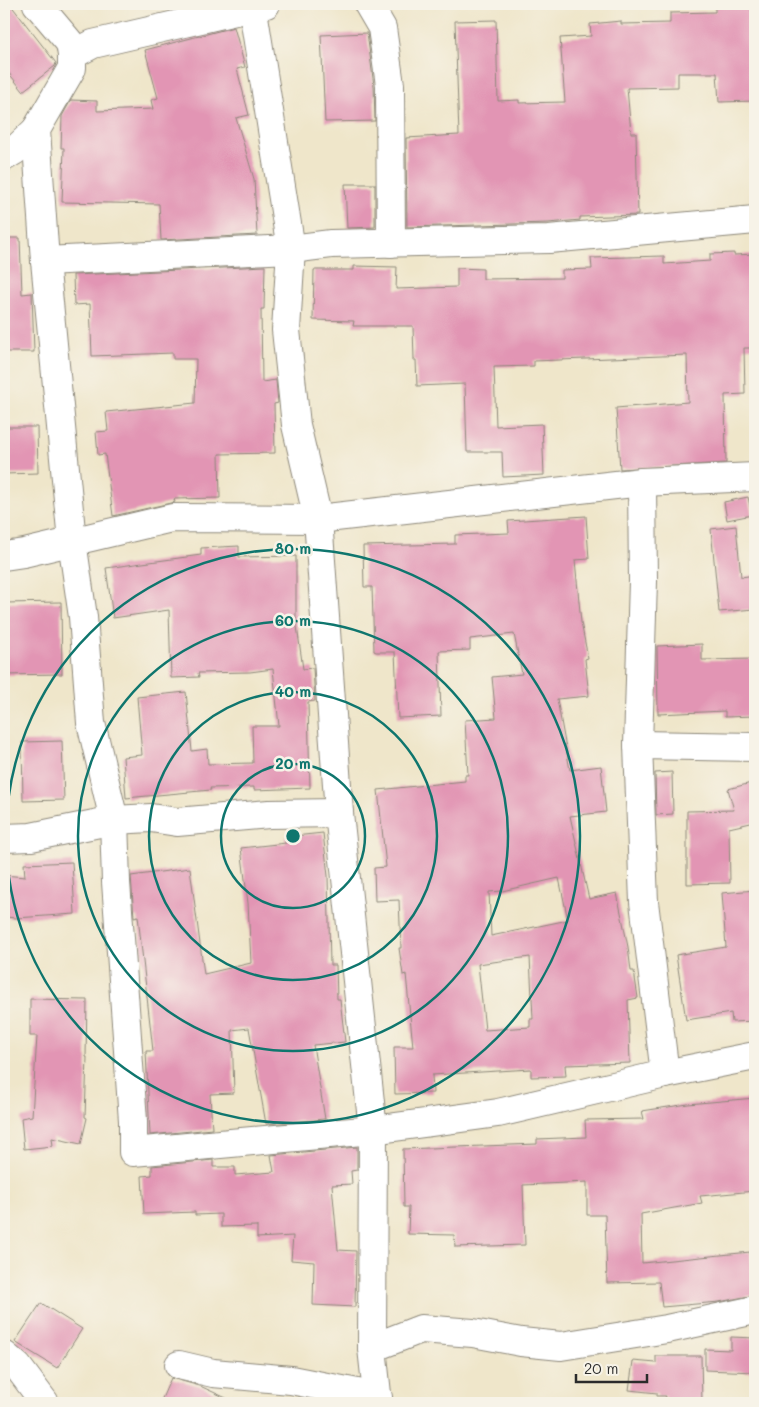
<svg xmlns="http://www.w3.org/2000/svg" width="759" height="1407" viewBox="0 0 759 1407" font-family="Mali,sans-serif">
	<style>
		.building { fill: #e295b4; fill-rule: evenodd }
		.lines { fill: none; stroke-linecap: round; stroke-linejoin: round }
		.minor-casing { stroke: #8d887a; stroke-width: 30 }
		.minor { stroke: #fff; stroke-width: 28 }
		.ring { fill: none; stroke: #0f766e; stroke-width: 2.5 }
		.centre { fill: #0f766e; stroke: #f7f3e8; stroke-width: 2.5 }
		.ring-label { font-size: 15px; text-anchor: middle; font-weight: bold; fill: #0f766e; stroke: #f7f3e8; stroke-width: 5; stroke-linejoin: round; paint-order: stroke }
	</style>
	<rect width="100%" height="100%" fill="#f7f3e8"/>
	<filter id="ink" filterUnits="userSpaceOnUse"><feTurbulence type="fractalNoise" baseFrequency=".02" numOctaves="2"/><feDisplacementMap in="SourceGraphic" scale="10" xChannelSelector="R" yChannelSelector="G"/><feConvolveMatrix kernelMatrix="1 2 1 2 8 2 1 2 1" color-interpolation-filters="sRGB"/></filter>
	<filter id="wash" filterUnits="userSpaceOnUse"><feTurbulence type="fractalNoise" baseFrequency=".0096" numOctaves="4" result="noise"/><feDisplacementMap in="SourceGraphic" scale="20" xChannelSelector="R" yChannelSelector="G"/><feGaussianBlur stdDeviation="1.12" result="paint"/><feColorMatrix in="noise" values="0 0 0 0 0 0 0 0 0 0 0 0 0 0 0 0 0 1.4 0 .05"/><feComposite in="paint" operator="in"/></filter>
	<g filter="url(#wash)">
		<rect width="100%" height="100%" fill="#efe6ca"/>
		<g id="blocks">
			<g class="building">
				<path d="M4,4h6l46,59 -1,3 -32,25 -19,-24z"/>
				<path d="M715,4h36l2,32h2v65l-36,1 -2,-29h-39v14l-51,1 4,45h5l2,82 -58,2v3l-32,3 -141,4 -1,-89 53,-3 -4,-114 41,-1 2,81 21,-1v3l46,-1 -5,-64 31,-2 -1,-12 31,-3v3l49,-1v-10l45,-1z"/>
				<path d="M234,27l11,40 -8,2 12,46 -13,3 18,61 3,56 -96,5 -2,-36 -97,-2 2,-54h-3l1,-32 9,-16 26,1v10l56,-2 -2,-9 7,-2 -13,-48z"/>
				<path d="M367,33l7,53 1,35 -50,1 -4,-87z"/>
				<path d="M345,184h30v43l-28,1z"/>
				<path d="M4,238h16l2,56 10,-1 2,59h-30z"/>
				<path d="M734,253v2l21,-1v94h-11l1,46 -20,1 1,68 -106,6 -4,-61 72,-6 -1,-47 -153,6v5l-40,1 2,59 46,-2 2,51 -41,2 -1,-25h-35l-2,-68 -48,2 -1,-26h-2l-1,-34h-60l1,-5 -41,-1 1,-50h40v-4l43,1 -1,22 61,-2v-19l26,1v10l79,-1v-8l30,-1 -1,-11 73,-2v8l46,-3v-7z"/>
				<path d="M265,266l-1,43h-3l1,73 14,-2 2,23 -4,1 1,49 -56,1 1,44 -46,1 1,3 -62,14 -8,-62 -7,1 -2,-23 12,-1 -2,-19 89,-9 1,-44h-23v-6l-81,3 -2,-52 -16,1 -1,-30z"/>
				<path d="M4,427h33l1,46 -34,1z"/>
				<path d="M748,497l4,18 -25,5 -3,-18z"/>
				<path d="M586,516l3,43 -14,1 6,62 7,36 -3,1 4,37 -32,3 13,71 31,-4 5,46 -36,4 19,83 28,-6 11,54 3,24h3l4,27 -10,2 2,63 -65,2 1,11 -35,1v-8l-99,6 1,18 -38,1 -1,-47h19l-7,-73 -3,1 -4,-27h2l-2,-48 -24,1 -1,-33 12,-1 -8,-77 87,-9v-6h3l-3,-55 31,-2 -4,-41 30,-3 -8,-40 -44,5v11l-31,1 2,65 -43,2 -3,-66h-19l-2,-1 -2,-64h-8l-1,-41 92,-2v-9l54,-2 -1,-12zM559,878l9,42 -77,16 -2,-44 13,-1zM530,957l3,62h-3v8l-45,3 -7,-66z"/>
				<path d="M736,526l5,51 14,-2v34l-36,3 -8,-83z"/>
				<path d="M239,546v11l57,-1v63l7,50 10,-1 2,33 -7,1 2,86 -56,2v-3l-44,1 1,2 -85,8 -3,-41 19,-2 -5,-58 49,-5 6,59 15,-2 1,15 45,-1 -1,-37h27l-6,-57 -23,3 -52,1 1,4 -28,1 -2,-68 -56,8 -7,-50 95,-13v-7z"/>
				<path d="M61,602l1,72 -58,1v-72z"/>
				<path d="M702,644v16l53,-1v57l-30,1v-6l-67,3 -1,-68z"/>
				<path d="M62,741l2,59 -41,1 -1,-59z"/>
				<path d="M672,772l1,42 -17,1 -1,-42z"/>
				<path d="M755,782v40l-26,6 1,55 -43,1v-73l47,-1 -6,-21z"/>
				<path d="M323,833l5,43 2,89h6l1,34h3l5,43 -32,3 12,74 -59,5 -17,-96 -17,2 2,63 -24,1 2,35 -62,6 -4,-84h7l-15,-135 -4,1 -3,-41 59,-8 14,106 47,-11 -3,-60 -7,-55 45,-5 -1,-6z"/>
				<path d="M72,862l3,52 -59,4 -12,-1v-42l21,2 -1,-13z"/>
				<path d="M755,890v131l-23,1 -1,-9 -45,7 -10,-65 50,-8 -4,-54z"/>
				<path d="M30,999l57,1 -1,57h1l-2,60 2,1 -6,26 -29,-6 1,8 -29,3 -3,-31 11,-2 5,-80h-7z"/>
				<path d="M755,1098v93l-55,5 2,7 -61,11 1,49 108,-11 4,43 -35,7 -57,5 -3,-25 -52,1 -2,-68h-18v-33l-64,3 2,60 -70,2 -1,-12 -46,-1 1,-27h-5l-1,-58 134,-5v-5l49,-2 -1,-17 59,-1 -2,-8 46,-7z"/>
				<path d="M357,1147v23l-6,1 1,13 -20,1 6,65 18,1 -1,56 -42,-2 1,-43 -23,-2 2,-24 -36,2v-12l-36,1v-13l-26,1v-3l-51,2 -2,-38 10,-1v-9l61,-6v7h22v8l39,-3 -3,-17z"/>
				<path d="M41,1303l41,26 -25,39 -42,-26z"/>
				<path d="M731,1337l24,1v34l-50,-2v-21l26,1z"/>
				<path d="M656,1356h45l1,47h-38l2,-7h-9v-3l-28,-3 4,-29 23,2z"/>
				<path d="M171,1378l29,8 37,17h-77z"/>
			</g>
		</g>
	</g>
	<g filter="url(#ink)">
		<use href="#blocks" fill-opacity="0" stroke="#8d887a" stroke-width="1"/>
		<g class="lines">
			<g class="minor-casing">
				<g id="minor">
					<path d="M37,4l33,39 2,12v13l-36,62 9,131 27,280 11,76 8,106 23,97 2,62 17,239v31l240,-22 125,-17 167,-39 90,-18"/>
					<path d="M252,4l39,245 -5,81 10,95 22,94 21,294 34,317 -1,218 6,55"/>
					<path d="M368,4l14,24 8,57 1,158"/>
					<path d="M72,55l21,-11 173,-40"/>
					<path d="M4,157l10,-6 22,-21"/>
					<path d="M45,261l246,-12 40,-5 218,-5 206,-19"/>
					<path d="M642,482l1,99 -5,164 6,157 21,172"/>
					<path d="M4,556l20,-3 148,-35 146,1 324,-37 113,-5"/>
					<path d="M638,745l117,2"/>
					<path d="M4,838l27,-1 83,-17 37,-2 26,4 92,-8 70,-1"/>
					<path d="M372,1348l49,-19 52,4 48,9 40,4 106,-17 88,-19"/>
					<path d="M4,1355l14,12 27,36"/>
					<path d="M179,1365l34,8 78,7 87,17"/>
				</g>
			</g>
			<use href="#minor" class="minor"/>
		</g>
	</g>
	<g class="ring">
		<circle cx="293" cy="836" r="72"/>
		<circle cx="293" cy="836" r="144"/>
		<circle cx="293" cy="836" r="215"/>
		<circle cx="293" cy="836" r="287"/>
	</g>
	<circle cx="293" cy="836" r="8" class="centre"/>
	<g class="ring-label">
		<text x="293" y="554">80 m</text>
		<text x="293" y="626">60 m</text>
		<text x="293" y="697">40 m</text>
		<text x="293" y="769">20 m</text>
	</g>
	<rect width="759" height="1407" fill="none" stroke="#f7f3e8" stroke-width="20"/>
	<path d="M576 1374v8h71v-8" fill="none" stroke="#2b2b2b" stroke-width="2.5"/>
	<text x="584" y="1374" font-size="15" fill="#2b2b2b" stroke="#f7f3e8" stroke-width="4" paint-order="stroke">20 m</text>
</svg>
